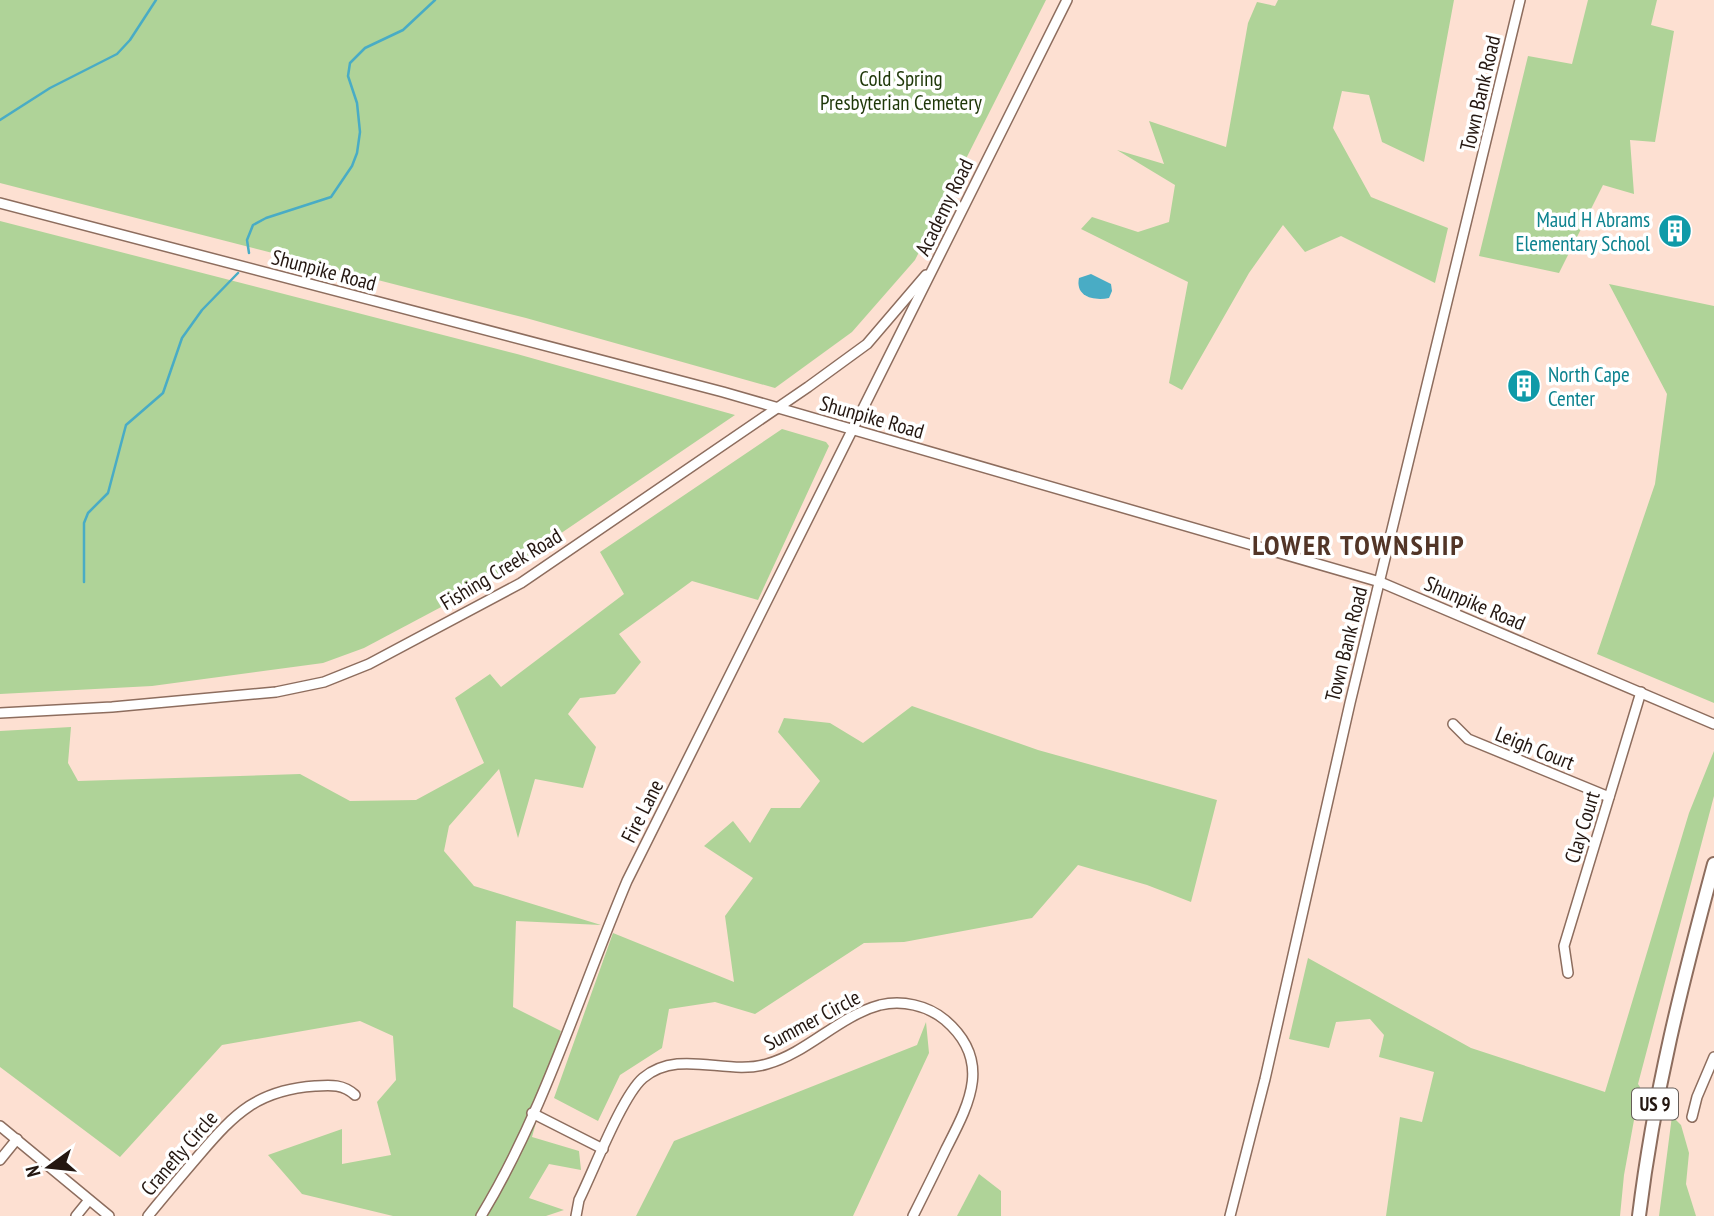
<svg xmlns="http://www.w3.org/2000/svg" width="1714" height="1216" viewBox="0 0 1714 1216" font-family="'PT Sans Narrow',sans-serif">
	<style>
		.green { fill: #afd398 }
		.water { fill: #49acc5 }
		.lines { fill: none; stroke-linecap: round; stroke-linejoin: round }
		.stream { stroke: #49acc5; stroke-width: 2.5 }
		.minor-casing { stroke: #8d6d5e; stroke-width: 12 }
		.highway-casing { stroke: #8d6d5e; stroke-width: 16 }
		.minor { stroke: #fff; stroke-width: 9 }
		.highway { stroke: #fff; stroke-width: 12 }
		.labels { text-anchor: middle; dominant-baseline: central; stroke-width: 7; stroke-linejoin: round; paint-order: stroke }
		.shield { fill: #fff; stroke: #665d58; stroke-width: 2 }
		.shield-label { font-size: 19px; font-weight: bold; fill: #241711 }
		.park-label { font-size: 21px; fill: #1e3708; stroke: #fff }
		.street-label { font-size: 21px; fill: #241711; stroke: #fff }
		.culture-label { font-size: 21px; fill: #0d838f; stroke: #fff; text-anchor: end }
		.district-label { font-size: 28px; font-weight: bold; letter-spacing: 2px; fill: #523527; stroke: #fff }
	</style>
	<rect width="100%" height="100%" fill="#fde0d2"/>
	<g class="green">
		<path d="M0,0h1046l-131,260 -63,72 -77,56 -249,-70 -526,-135z"/>
		<path d="M1278,0h176l-30,162 -42,-20 -13,-47 -27,-4 -9,37 38,69 77,31 -13,55 -94,-47 -36,16 -22,-27 -34,48 -67,117 -13,-7 19,-101 -107,-53 11,-12 46,15 31,-10 6,-37 -58,-35 47,14 -15,-43 77,26 22,-124 9,-21 18,4z"/>
		<path d="M1588,0h69l-6,25 23,6 -19,111 -25,-2 4,54 -31,-9 -44,88 -80,-17 49,-200 44,8z"/>
		<path d="M0,221l517,133 218,61 -243,165 -128,68 -41,15 -171,23 -152,8z"/>
		<path d="M1609,284l105,22v397l-117,-49 58,-170 12,-90z"/>
		<path d="M782,429l44,13 3,4 -71,154 -66,-19 -73,53 22,28 -26,32 -35,4 -12,16 28,33 -13,41 -48,-9 -17,59 -19,-69 -50,57 -5,25 30,35 127,39 -85,-4 -3,86 48,24 -29,106 47,14 2,19 -32,-6 -20,34 35,12 -18,6h-153l-91,-22 -34,-39 74,-26v35l49,-9 -14,-53 19,-22 -3,-44 -33,-15 -138,24 -102,112 -120,-90v-336l71,-4 -3,36 10,18 222,-7 50,27 66,-1 68,-37 -29,-65 35,-24 11,13 123,-93 -24,-42z"/>
		<path d="M912,706l126,44 179,50 -26,102 -44,-17 -69,-20 -46,53 -128,24 -40,1 -109,71 -40,-12 -46,7 -7,39 -42,27 -22,46 -44,-23 59,-165 121,49 -9,-66 28,-38 -49,-32 29,-25 17,22 21,-35h29l20,-27 -42,-49 6,-14 46,5 33,20z"/>
		<path d="M1714,751v45l-76,288 2,3 -16,88 -4,41h-234l14,-99 22,5 12,-50 -55,-15 5,-22 -14,-16 -34,3 -7,26 -40,-9 19,-81 163,90 134,44 84,-279z"/>
		<path d="M926,1022l3,31 -76,163h-217l38,-75 243,-96z"/>
		<path d="M1672,1116l9,9 8,28 -3,31 10,32h-37z"/>
		<path d="M979,1174l22,17v25h-44z"/>
	</g>
	<path class="water" d="M1091,274l20,10 1,7 -3,7c-15,3 -34,-1 -30,-20z"/>
	<g class="lines">
		<g class="stream">
			<path d="M0,120l50,-32 67,-34 13,-14 26,-40"/>
			<path d="M249,253l-2,-13 6,-15 13,-7 65,-21 21,-31 5,-13 3,-21 -3,-29 -9,-27 2,-13 15,-15 38,-18 32,-30"/>
			<path d="M84,582v-59l4,-10 20,-20 18,-68 37,-32 19,-55 20,-28 36,-37"/>
		</g>
		<g class="minor-casing">
			<g id="minor">
				<path d="M0,203l723,189 657,190 334,142"/>
				<path d="M0,713l112,-6 164,-15 48,-10 45,-18 152,-81 287,-196 59,-43 59,-69"/>
				<path d="M1453,724l15,15 141,58"/>
				<path d="M1568,973l-4,-27 77,-254"/>
				<path d="M532,1113l71,36"/>
				<path d="M1692,1117l5,-20 17,-40"/>
				<path d="M0,1126l109,90"/>
				<path d="M0,1160l17,-21"/>
				<path d="M76,1216l13,-16"/>
				<path d="M148,1216c17,-21 34,-41 52,-62 35,-41 58,-64 115,-68 16,-1 28,-2 40,9"/>
				<path d="M481,1216c63,-104 99,-224 146,-335l440,-881"/>
				<path d="M576,1216l3,-16c14,-28 43,-104 64,-122 36,-30 83,-2 124,-14 40,-11 72,-48 113,-59 22,-5 47,0 65,15 48,41 24,84 1,129 -11,23 -22,45 -33,67"/>
				<path d="M1230,1216l35,-137 85,-376 170,-703"/>
			</g>
		</g>
		<g class="highway-casing">
			<path id="highway" d="M1639,1216c15,-123 43,-233 75,-352"/>
		</g>
		<use href="#minor" class="minor"/>
		<use href="#highway" class="highway"/>
	</g>
	<defs>
		<g id="building-disc" transform="scale(1.75)"><circle r="9.5" fill="#0f9aa8" stroke="#fff"/><path d="M-4-6H4V6H1V3H-1V6H-4ZM-2.5-4.3h1.7v1.8h-1.7ZM.8-4.3h1.7v1.8H.8ZM-2.5-1h1.7V.8h-1.7ZM.8-1h1.7V.8H.8Z" fill="#fff"/></g>
	</defs>
	<g fill-rule="evenodd">
		<use href="#building-disc" x="1675" y="231"/>
		<use href="#building-disc" x="1524" y="386"/>
	</g>
	<g class="labels">
		<rect class="shield" x="1632" y="1088.5" width="46" height="31" rx="5"/>
		<g class="shield-label">
			<text x="1655" y="1104">US 9</text>
		</g>
		<g class="park-label">
			<text x="901" y="78">Cold Spring<tspan x="901" dy="24">Presbyterian Cemetery</tspan></text>
		</g>
		<g class="street-label">
			<text transform="translate(1480 93) rotate(-77)">Town Bank Road</text>
			<text transform="translate(944 207) rotate(-64)">Academy Road</text>
			<text transform="translate(324 270) rotate(15)">Shunpike Road</text>
			<text transform="translate(872 417) rotate(16)">Shunpike Road</text>
			<text transform="translate(501 569) rotate(-31)">Fishing Creek Road</text>
			<text transform="translate(1475 603) rotate(23)">Shunpike Road</text>
			<text transform="translate(1346 644) rotate(-76)">Town Bank Road</text>
			<text transform="translate(1535 748) rotate(22)">Leigh Court</text>
			<text transform="translate(642 811) rotate(-63)">Fire Lane</text>
			<text transform="translate(1582 827) rotate(-73)">Clay Court</text>
			<text transform="translate(812 1020) rotate(-28)">Summer Circle</text>
			<text transform="translate(179 1153) rotate(-49)">Cranefly Circle</text>
		</g>
		<g class="culture-label">
			<text x="1650" y="219">Maud H Abrams<tspan x="1650" dy="24">Elementary School</tspan></text>
			<text x="1548" y="374" text-anchor="start">North Cape<tspan x="1548" dy="24">Center</tspan></text>
		</g>
		<g class="district-label">
			<text x="1359" y="544">LOWER TOWNSHIP</text>
		</g>
	</g>
	<g transform="translate(49 1167) rotate(255)" stroke="#ffffff" stroke-width="5" paint-order="stroke">
	<path d="M0-5L12 26L0 18L-12 26Z" fill="#241711"/>
	<text y="-10" font-size="19" font-weight="bold" text-anchor="middle" fill="#241711">N</text>
	</g>
</svg>
